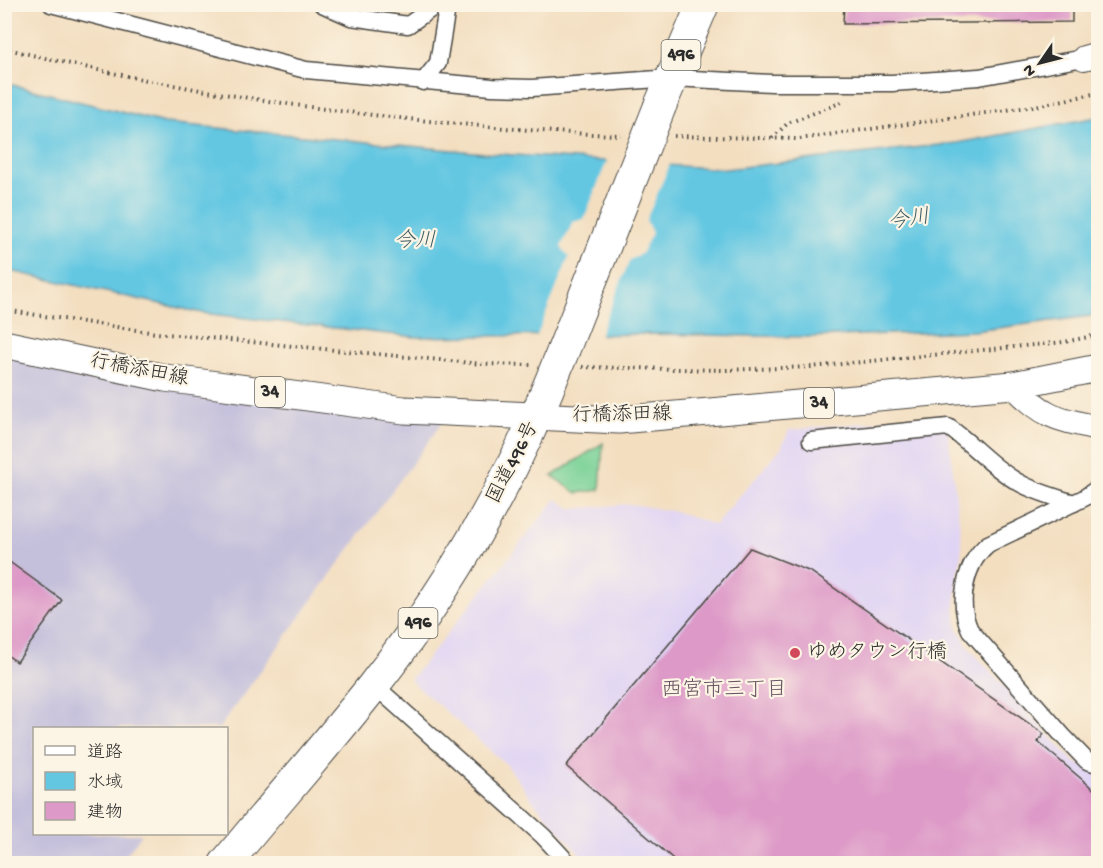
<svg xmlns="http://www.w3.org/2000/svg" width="1103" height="868" viewBox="0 0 1103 868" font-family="'Gochi Hand','Klee One',sans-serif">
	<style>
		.built { fill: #e0d4f4 }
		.industrial { fill: #c4c0db }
		.green { fill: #7ad298; stroke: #527e62; stroke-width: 1.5 }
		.water { fill: #64c7e2; stroke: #487986; stroke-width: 1.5 }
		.pier { fill: #f3dec0 }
		.building { fill: #dd99c7 }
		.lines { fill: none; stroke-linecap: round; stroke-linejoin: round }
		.street-casing { stroke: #494641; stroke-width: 19 }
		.secondary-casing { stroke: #494641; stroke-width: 26 }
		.primary-casing { stroke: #494641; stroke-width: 29 }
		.highway-casing { stroke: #494641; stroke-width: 34 }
		.path { stroke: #494641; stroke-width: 4; stroke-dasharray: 1.5 4.5; stroke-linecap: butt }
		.street { stroke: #fff; stroke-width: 16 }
		.secondary { stroke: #fff; stroke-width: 24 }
		.primary { stroke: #fff; stroke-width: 27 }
		.highway { stroke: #fff; stroke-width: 32 }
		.highway-bridge-casing { stroke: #494641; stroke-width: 34; stroke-linecap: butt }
		.highway-bridge { stroke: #fff; stroke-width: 32 }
		.poi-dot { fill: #d1495b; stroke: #fcf5e5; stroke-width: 2 }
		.labels { text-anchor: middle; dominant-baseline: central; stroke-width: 4.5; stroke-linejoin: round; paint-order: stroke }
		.shield { fill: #fcf5e5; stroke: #6a6863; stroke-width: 1.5 }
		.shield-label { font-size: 18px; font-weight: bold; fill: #2b2b2b }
		.street-label { font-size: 20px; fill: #2b2b2b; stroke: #fcf5e5 }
		.poi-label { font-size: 20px; fill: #2b2b2b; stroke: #fcf5e5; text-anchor: start }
		.water-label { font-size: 21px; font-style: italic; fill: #3c5a62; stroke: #fcf5e5 }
		.neighbourhood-label { font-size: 21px; fill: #695262; stroke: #fcf5e5 }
	</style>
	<rect width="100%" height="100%" fill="#fcf5e5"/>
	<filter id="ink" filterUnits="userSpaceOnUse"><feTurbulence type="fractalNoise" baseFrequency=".0167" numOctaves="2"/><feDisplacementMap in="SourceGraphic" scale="12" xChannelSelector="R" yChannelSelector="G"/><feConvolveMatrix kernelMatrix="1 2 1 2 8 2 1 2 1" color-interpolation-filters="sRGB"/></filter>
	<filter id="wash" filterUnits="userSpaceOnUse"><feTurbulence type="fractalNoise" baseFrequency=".008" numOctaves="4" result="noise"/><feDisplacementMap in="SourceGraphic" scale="24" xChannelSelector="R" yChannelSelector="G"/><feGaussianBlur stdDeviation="1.35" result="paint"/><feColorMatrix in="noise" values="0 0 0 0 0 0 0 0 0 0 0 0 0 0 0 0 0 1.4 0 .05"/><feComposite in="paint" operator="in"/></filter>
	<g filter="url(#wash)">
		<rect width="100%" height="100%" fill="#f3dec0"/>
		<path class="built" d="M946,415l16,131 -7,59 2,22 11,20 106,115 24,8v93h-510l-55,-62 -26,-36 -97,-85 146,-181 16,10 58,-5 47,8 38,13 66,-77 8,-18z"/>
		<path class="industrial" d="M5,344l444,69 -230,315h-185v106h108l-22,29 -115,1z"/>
		<path class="green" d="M603,443l-3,47 -23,3 -25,-17z"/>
		<path class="water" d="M5,83l160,40 319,30 242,16 231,-26 141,-26v198l-124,16 -166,6 -152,-3 -241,3 -213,-24 -197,-43z"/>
		<path class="pier" d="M608,158l63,4 -25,58 6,13 -11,21 -11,6 -32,78h-62l33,-81 -8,-10 12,-25 11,-3z"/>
		<g id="blocks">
			<g class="building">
				<path d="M844,4h228v18l-229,2z"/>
				<path d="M750,548l61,24 233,162 -6,8 60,51v71h-419l-113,-98z"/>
				<path d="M4,558l58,42 -45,62 -13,-9z"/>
			</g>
		</g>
	</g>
	<g filter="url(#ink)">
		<use href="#blocks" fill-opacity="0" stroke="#494641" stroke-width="1.5"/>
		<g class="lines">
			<g class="street-casing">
				<g id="street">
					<path d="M51,4l255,66 186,17 40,1 140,-10 100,5h120l87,-6 105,-19"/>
					<path d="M322,4l29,13 57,8 30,-21"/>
					<path d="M423,82l15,-19 9,-55 -6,-4"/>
					<path d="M811,441l137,-14c24,16 44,41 70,55 17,10 37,15 56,21"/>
					<path d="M1098,488l-14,10 -96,46c-23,19 -31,59 -18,86l93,106 24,25 11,3"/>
					<path d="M374,685l169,151 26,28"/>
				</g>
			</g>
			<g class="secondary-casing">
				<g id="secondary">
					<path d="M1084,58l14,-4"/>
					<path d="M1013,385c30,32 44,34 85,43"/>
				</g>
			</g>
			<g class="primary-casing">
				<path id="primary" d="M4,344l161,34 239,32 215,10 394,-35 85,-17"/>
			</g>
			<g class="highway-casing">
				<g id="highway">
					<path d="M660,106l43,-102"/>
					<path d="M225,864c49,-60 101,-118 148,-178 80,-102 144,-215 190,-335"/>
				</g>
			</g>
			<g class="path">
				<path d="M4,48c146,37 295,61 445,75 57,5 115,11 172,12"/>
				<path d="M674,136l125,3 236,-33 63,-13"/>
				<path d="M772,138l16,-15 54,-21"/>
				<path d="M4,310l152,23 326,31 51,1"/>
				<path d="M582,367l142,3 87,-3 253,-25 34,-7"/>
			</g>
			<use href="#street" class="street"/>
			<use href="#secondary" class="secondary"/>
			<use href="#primary" class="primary"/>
			<use href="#highway" class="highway"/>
			<g class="highway-bridge-casing">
				<path id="highway-bridge" d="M563,351l97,-245"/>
			</g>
			<use href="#highway-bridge" class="highway-bridge"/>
		</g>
	</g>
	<circle class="poi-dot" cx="795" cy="653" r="6"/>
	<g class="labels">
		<g class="shield">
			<rect x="661.5" y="40" width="39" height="30" rx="4.5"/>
			<rect x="255" y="377" width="30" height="30" rx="4.5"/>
			<rect x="804" y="388" width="30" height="30" rx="4.5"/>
			<rect x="398.5" y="608" width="39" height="30" rx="4.5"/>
		</g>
		<g class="shield-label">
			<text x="681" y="55">496</text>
			<text x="270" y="392">34</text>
			<text x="819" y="403">34</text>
			<text x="418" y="623">496</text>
		</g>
		<g class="street-label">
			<text transform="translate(139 371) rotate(11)">行橋添田線</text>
			<text transform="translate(622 416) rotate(-1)">行橋添田線</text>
			<text transform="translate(514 463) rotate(-63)">国道496号</text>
		</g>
		<g class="poi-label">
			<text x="807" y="653">ゆめタウン行橋</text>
		</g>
		<g class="water-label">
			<text transform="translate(909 221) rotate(-8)">今川</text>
			<text x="415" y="242">今川</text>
		</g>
		<g class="neighbourhood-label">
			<text x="724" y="691">西宮市三丁目</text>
		</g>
	</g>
	<rect width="1103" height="868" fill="none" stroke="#fcf5e5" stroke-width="24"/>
	<rect x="33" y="727" width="195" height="108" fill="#fcf5e5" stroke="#a8a49b" stroke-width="1.5"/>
	<rect x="45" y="746" width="30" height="9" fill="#ffffff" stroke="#a8a49b" stroke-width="1.5"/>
	<text x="87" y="757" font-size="18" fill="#2b2b2b">道路</text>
	<rect x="45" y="772" width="30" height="18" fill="#64c7e2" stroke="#a8a49b" stroke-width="1.5"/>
	<text x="87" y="787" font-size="18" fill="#2b2b2b">水域</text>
	<rect x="45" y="802" width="30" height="18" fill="#dd99c7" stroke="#a8a49b" stroke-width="1.5"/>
	<text x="87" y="817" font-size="18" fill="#2b2b2b">建物</text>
	<g transform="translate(1040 63) rotate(235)" stroke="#fcf5e5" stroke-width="4.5" paint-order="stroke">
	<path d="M0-4.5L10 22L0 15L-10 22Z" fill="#2b2b2b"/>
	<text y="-9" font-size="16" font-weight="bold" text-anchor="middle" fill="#2b2b2b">N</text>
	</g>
</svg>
